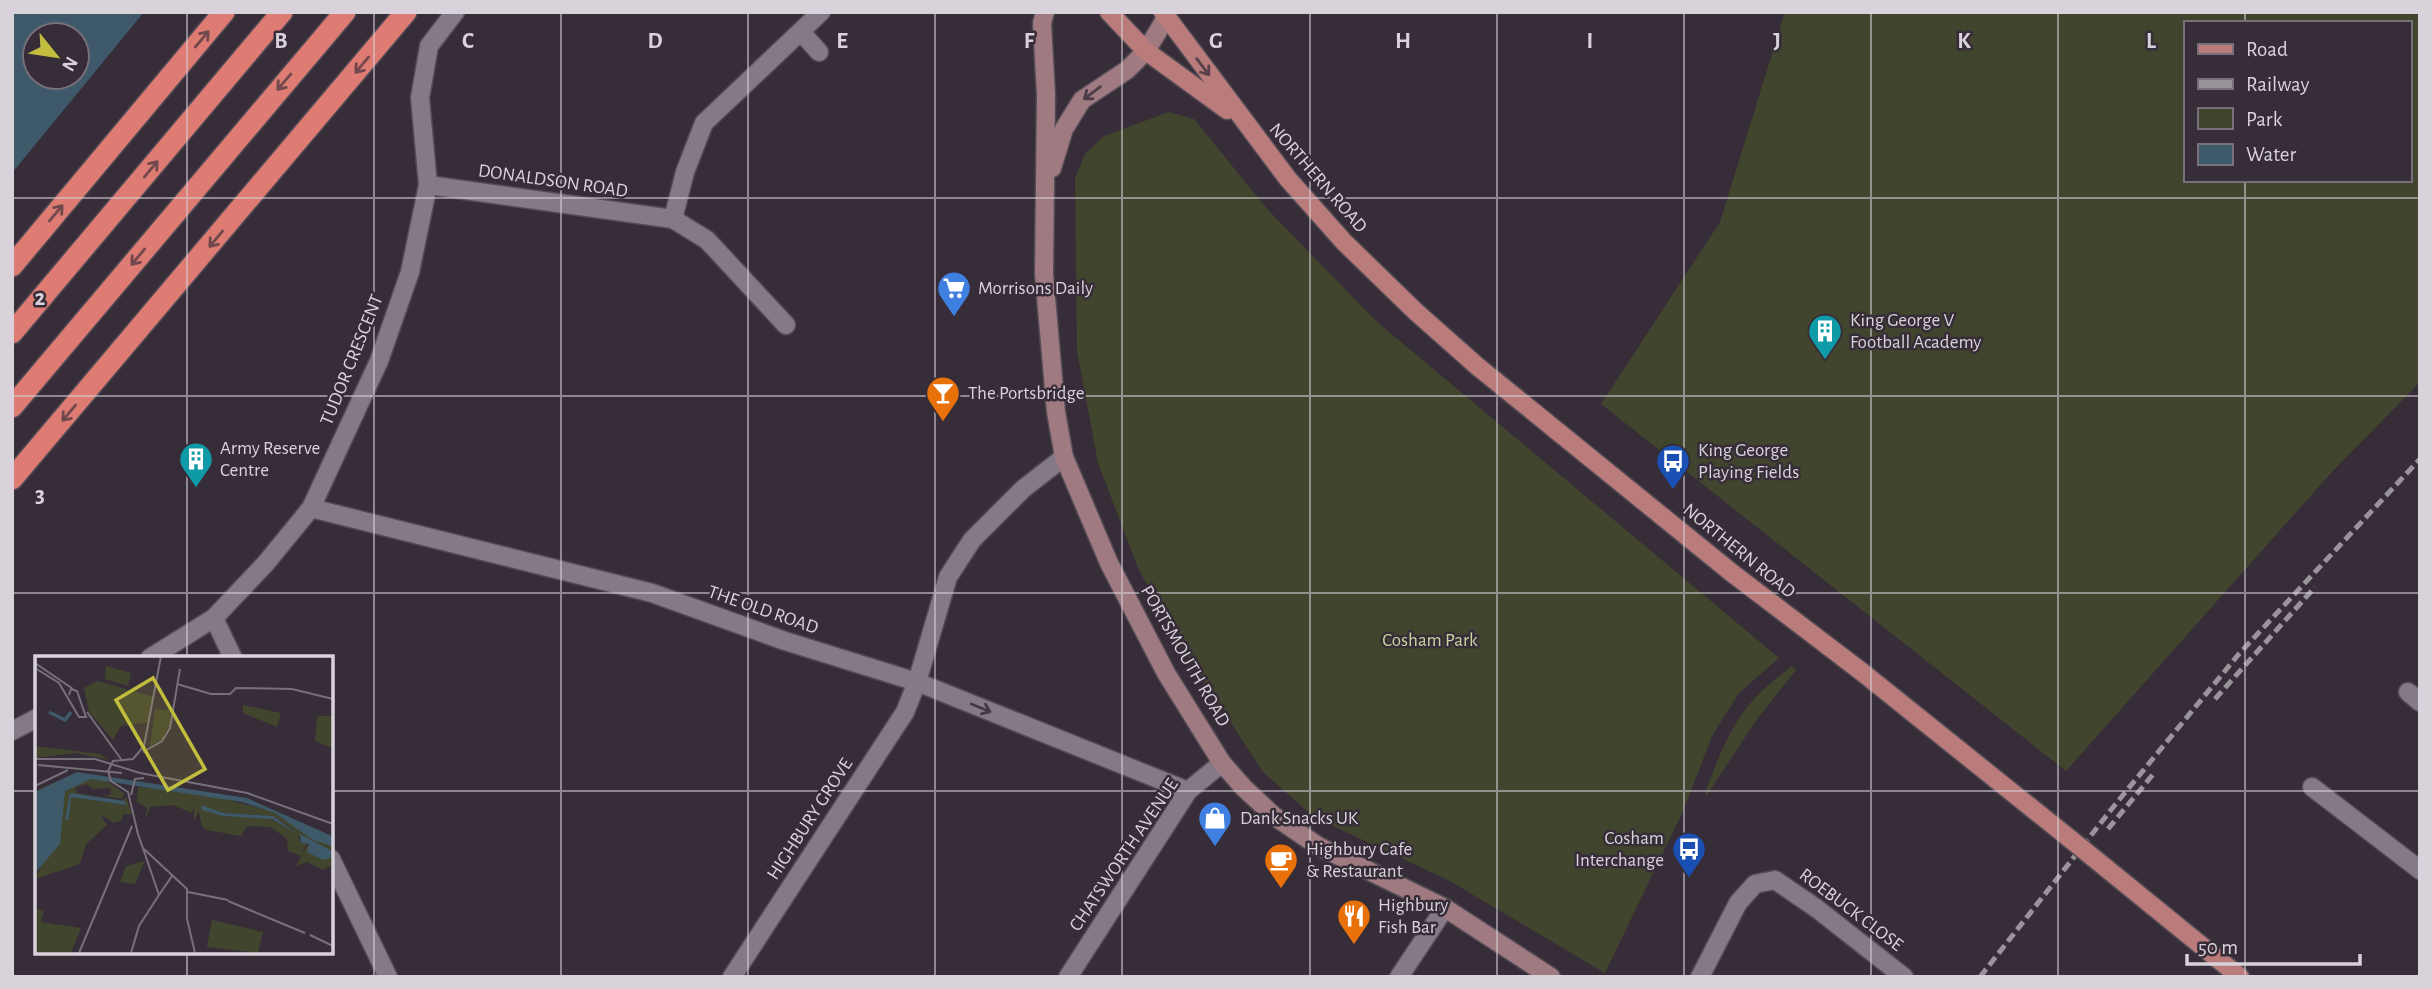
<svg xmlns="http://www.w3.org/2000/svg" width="2432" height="989" viewBox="0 0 2432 989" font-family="'Alegreya Sans',sans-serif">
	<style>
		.green { fill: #42452e; fill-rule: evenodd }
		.water { fill: #3e5969; fill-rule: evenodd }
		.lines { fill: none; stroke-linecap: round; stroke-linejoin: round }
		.street-casing { stroke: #524a54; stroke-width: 21 }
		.secondary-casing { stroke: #524a54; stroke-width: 21 }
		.primary-casing { stroke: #524a54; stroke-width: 21 }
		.highway-casing { stroke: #524a54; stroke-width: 24 }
		.street { stroke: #847986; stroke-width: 18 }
		.secondary { stroke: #9f7a81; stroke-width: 18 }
		.primary { stroke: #ba7b7b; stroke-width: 18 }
		.highway { stroke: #de7c74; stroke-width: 21 }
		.rail { stroke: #9b939c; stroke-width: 5; stroke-dasharray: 10 5; stroke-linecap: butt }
		.primary-bridge-casing { stroke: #524a54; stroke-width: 21; stroke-linecap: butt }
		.primary-bridge { stroke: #ba7b7b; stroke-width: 18 }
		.oneway { stroke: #71494d }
		.oneway2 { stroke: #574049 }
		.oneway3 { stroke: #4b3c47 }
		.oneway4 { stroke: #423844 }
		.grid { fill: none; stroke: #d9d2da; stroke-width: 2; stroke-opacity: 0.55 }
		.labels { text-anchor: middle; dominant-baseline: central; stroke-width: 5; stroke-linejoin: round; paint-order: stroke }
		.street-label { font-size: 19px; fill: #d9d2da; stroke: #362d38 }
		.poi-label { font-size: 19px; fill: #d9d2da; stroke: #362d38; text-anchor: start }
		.park-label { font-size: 19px; fill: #ccd39e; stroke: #362d38 }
		.inset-river { fill: none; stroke: #3e5969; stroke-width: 3.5 }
		.inset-road { fill: none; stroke: #776f79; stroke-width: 2 }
		.view { fill: #c3bd3e; fill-opacity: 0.15; stroke: #c3bd3e; stroke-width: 3.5 }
		.inset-edge { fill: none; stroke: #d9d2da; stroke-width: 3.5 }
		.grid-label { font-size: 23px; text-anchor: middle; font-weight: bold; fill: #d9d2da; stroke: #362d38; stroke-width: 5; stroke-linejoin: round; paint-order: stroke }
	</style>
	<rect width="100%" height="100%" fill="#362d38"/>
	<g class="green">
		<path d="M1785,12h635v370l-89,91 -265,298 -465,-367 119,-182zM2185,23h224v157h-224z"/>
		<path d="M1169,112l25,7 74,91 108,111 403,337 -40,35 -27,43 -28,73 -79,164 -157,-93 -134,-63 -51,-45 -89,-137 -36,-67 -40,-105 -21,-112 -2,-173 10,-24 19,-18z"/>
		<path d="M1792,666l4,4 -41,52 -48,73 -2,-2c14,-37 27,-74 57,-102 9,-9 20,-17 30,-25z"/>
	</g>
	<path class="water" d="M12,12h132l-132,161zM35,35h42v42h-42z"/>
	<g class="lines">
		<g class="street-casing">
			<g id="street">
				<path d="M801,32l18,20"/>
				<path d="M428,185l245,34 34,21 79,85"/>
				<path d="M673,219l12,-47 19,-49 117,-111"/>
				<path d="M311,508l341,85 133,48 132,41 271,109"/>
				<path d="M214,618l19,40"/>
				<path d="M150,658l64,-40 52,-55 45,-55 68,-147 31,-89 18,-87 -8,-87 9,-52 26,-34"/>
				<path d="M2408,692l12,10"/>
				<path d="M12,731l25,-13"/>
				<path d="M2312,787l108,83"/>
				<path d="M331,859l57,118"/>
				<path d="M732,977l173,-265 12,-30 31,-105 24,-37 51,-51 41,-32"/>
				<path d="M1068,977l120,-186 34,-28"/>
				<path d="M1399,977l46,-69"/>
				<path d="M1700,977l38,-74 17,-19 20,-4 41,28 88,69"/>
			</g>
		</g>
		<g class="secondary-casing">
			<g id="secondary">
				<path d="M1045,12l-3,11 4,72 -2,179 12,138 8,45 45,106 57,110 56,90 22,25 30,28 44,30 127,62 106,69"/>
				<path d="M1052,168l12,-39 18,-29 45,-30 19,-19 20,-33"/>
			</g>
		</g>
		<g class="primary-casing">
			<g id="primary">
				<path d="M1109,12l37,39 81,59"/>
				<path d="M1163,12l125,167 56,63 71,69 62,55 255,207 130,99 207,166"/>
				<path d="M2106,868l134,109"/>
			</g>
		</g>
		<g class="highway-casing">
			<g id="highway">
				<path d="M12,266l212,-254"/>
				<path d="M12,333l270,-321"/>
				<path d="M12,407l333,-395"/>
				<path d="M12,479l394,-467"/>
			</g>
		</g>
		<use href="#street" class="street"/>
		<use href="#secondary" class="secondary"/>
		<use href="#primary" class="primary"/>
		<use href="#highway" class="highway"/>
		<g class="rail">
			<path d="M2215,699l100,-112"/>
			<path d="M2108,829l47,-57"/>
			<path d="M1980,977l134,-171 124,-151 182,-196"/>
		</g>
		<g class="primary-bridge-casing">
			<path id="primary-bridge" d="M2069,838l37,30"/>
		</g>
		<use href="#primary-bridge" class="primary-bridge"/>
	</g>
	<defs><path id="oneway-shaft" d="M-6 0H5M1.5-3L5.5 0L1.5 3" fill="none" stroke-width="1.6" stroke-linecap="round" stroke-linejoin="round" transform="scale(1.75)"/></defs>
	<g class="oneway">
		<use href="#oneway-shaft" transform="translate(202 39) rotate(-50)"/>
		<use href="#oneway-shaft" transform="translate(362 65) rotate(130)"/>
		<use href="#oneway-shaft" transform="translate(284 82) rotate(131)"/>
		<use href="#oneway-shaft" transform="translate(151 169) rotate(-50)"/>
		<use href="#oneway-shaft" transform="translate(56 213) rotate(-50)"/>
		<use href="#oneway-shaft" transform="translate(216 239) rotate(130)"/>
		<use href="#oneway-shaft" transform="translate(138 257) rotate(130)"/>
		<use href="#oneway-shaft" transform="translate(69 413) rotate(130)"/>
	</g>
	<use class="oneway2" href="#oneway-shaft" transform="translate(1203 67) rotate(53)"/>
	<use class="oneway3" href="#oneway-shaft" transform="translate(1092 93) rotate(143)"/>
	<use class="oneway4" href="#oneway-shaft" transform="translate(981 708) rotate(22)"/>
	<path class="grid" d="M187,12v646M374,12v965M561,12v965M748,12v965M935,12v965M1122,12v965M1310,12v965M1497,12v965M1684,12v965M1871,12v965M2058,12v965M2245,12v11M2245,180v797M12,198h2408M12,396h2408M12,593h2408M12,791h25M331,791h2089M187,952v25"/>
	<defs>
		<g id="supermarket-pin" transform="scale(1.75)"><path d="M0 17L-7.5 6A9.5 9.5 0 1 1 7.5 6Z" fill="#3f7fe0" stroke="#362d38"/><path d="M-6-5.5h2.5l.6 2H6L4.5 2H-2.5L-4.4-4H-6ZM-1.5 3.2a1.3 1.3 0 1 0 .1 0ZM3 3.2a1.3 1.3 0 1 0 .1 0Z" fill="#fff"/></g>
		<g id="building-pin" transform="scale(1.75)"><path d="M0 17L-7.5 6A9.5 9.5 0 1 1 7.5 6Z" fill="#0f9aa8" stroke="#362d38"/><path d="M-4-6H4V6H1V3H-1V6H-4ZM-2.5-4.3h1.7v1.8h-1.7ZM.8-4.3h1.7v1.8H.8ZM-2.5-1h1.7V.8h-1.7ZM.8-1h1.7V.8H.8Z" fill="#fff"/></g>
		<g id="bar-pin" transform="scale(1.75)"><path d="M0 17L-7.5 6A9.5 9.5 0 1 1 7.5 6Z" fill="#e8710a" stroke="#362d38"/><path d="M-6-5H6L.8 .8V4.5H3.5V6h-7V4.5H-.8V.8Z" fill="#fff"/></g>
		<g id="bus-pin" transform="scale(1.75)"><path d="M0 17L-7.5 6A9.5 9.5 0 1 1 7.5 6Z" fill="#1a4fb4" stroke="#362d38"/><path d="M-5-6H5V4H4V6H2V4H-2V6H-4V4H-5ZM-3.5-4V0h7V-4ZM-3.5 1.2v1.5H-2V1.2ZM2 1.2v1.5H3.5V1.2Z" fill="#fff"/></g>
		<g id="shop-pin" transform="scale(1.75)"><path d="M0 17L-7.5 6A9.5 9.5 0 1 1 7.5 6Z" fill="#3f7fe0" stroke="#362d38"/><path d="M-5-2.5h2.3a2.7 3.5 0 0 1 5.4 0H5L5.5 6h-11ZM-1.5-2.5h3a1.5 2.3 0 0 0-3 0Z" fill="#fff"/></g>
		<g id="cafe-pin" transform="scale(1.75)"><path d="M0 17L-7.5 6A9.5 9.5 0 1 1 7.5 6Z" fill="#e8710a" stroke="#362d38"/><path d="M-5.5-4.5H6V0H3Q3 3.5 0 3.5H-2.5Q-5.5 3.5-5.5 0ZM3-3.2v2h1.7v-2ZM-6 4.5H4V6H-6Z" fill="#fff"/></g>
		<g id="restaurant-pin" transform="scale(1.75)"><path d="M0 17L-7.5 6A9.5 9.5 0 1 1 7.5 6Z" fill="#e8710a" stroke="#362d38"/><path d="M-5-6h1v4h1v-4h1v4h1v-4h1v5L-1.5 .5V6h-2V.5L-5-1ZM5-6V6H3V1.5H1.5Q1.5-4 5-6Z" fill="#fff"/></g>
	</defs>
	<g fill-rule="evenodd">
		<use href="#supermarket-pin" x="954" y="288"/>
		<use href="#building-pin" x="1825" y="331"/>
		<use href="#bar-pin" x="943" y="393"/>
		<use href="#building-pin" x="196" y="459"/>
		<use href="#bus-pin" x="1673" y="461"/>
		<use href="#shop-pin" x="1215" y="818"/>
		<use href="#bus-pin" x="1689" y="849"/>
		<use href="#cafe-pin" x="1281" y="860"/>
		<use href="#restaurant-pin" x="1354" y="916"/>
	</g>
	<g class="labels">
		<g class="street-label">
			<text transform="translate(1318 178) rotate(49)">NORTHERN ROAD</text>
			<text transform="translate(553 181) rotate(8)">DONALDSON ROAD</text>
			<text transform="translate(352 360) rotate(-68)">TUDOR CRESCENT</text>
			<text transform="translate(1739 551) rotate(39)">NORTHERN ROAD</text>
			<text transform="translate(763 610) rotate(19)">THE OLD ROAD</text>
			<text transform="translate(1185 656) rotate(60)">PORTSMOUTH ROAD</text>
			<text transform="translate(810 819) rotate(-57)">HIGHBURY GROVE</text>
			<text transform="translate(1124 855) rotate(-56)">CHATSWORTH AVENUE</text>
			<text transform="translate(1851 910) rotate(37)">ROEBUCK CLOSE</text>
		</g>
		<g class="poi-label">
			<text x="978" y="288">Morrisons Daily</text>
			<text x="1850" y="320">King George V<tspan x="1850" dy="22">Football Academy</tspan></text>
			<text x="968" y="393">The Portsbridge</text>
			<text x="220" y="448">Army Reserve<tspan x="220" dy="22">Centre</tspan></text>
			<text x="1698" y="450">King George<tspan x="1698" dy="22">Playing Fields</tspan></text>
			<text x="1240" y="818">Dank Snacks UK</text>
			<text x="1664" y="838" text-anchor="end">Cosham<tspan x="1664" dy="22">Interchange</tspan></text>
			<text x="1306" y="849">Highbury Cafe<tspan x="1306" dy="22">&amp; Restaurant</tspan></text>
			<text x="1378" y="905">Highbury<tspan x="1378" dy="22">Fish Bar</tspan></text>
		</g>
		<g class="park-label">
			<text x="1430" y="640">Cosham Park</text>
		</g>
	</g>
	<g transform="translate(35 656)">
		<rect width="298" height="298" fill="#362d38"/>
		<path d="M71,10l25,7 -3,13 -23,-7zM63,25l55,16 -4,25 -28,4 -8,14 -24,-28 -5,-24zM208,49l38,8 -4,14 -34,-14zM120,53l15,1v14l-8,15 -12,7zM282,60h15v32l-17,-7zM0,90l65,8 9,6 -33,-7 -41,5zM43,116l29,9 18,13 -4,5 -17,-3 7,-2 -1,-6 -17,1 -7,-5 -11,4 2,5 45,8 4,-4 6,17h-9l-1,6 -8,3 -14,-9 7,11 -21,19 -6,20 -45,15 7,-16 -3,1 -4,-73zM35,137l55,8 1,4 -55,-8 -2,22zM103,131l57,5 81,20 56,32v7l-22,-8 2,-5 -4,4 -10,-6 3,7h6l-6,11 7,-9 24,12v8l-9,5 -16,-8 -11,4 5,-10 -13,-5 -1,-12 -16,-12 -24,-1 -6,10 -34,-6 -5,-3 -3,-16 -5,9v-14l-2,7 -19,-8 -23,2 -5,14 2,-13 -10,-6zM165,150l23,7 50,3 24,16 -28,-14 -46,-2zM110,205l-10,23 -15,-2 6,-16zM0,252l9,3 -3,11 40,6 -10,25h-36zM177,264l51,12 -5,21 -51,-6z" fill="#42452e" fill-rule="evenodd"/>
		<path d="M42,116l170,26 85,38v10l-19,-6 -38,-27 -33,-11 -151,-23 -26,12 -5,53 -25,29v-81zM35,137l55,8 1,4 -55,-8 -2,22 -4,1zM166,149l22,8 50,3 25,18 -26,-15 -49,-3 -21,-6zM265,178l32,17v6l-9,3 -16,-8 2,-8 -8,-1z" fill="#3e5969"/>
		<path class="inset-river" d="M14,56l16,8 6,-8"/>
		<path class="inset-road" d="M0,7l38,26M0,12l24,15 20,34h7l-9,-26 -6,-2 -2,6M142,28l34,10h19l6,-6 56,1 41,10M52,56l34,47M108,96l19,-11 8,-13 10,-59M0,103h60l45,14 107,20 86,31M3,109l84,8M0,130l33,-16M96,139l4,-16 9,-1M102,175l22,64M103,178l-10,-42 -17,-11 -3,-10 5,-10 20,-2 11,-13 17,-90M109,193l43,40v30l8,34M153,236l40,8M124,239l13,-19M193,245l77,32M275,279l23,11M44,297l53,-127M96,297l8,-27 20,-31"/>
		<path class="view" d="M118,22l52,91 -37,21 -52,-90z"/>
		<rect width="298" height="298" class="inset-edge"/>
	</g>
	<g class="grid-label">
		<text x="281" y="48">B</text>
		<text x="468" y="48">C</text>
		<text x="655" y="48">D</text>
		<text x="842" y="48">E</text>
		<text x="1029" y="48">F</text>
		<text x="1216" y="48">G</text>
		<text x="1403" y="48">H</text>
		<text x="1590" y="48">I</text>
		<text x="1777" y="48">J</text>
		<text x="1964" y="48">K</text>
		<text x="2151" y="48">L</text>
		<text x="40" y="305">2</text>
		<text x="40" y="502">3</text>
	</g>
	<rect width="2432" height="989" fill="none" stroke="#d9d2da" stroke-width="28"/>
	<rect x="2184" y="21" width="228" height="161" fill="#362d38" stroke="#776f79" stroke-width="2"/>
	<rect x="2198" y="44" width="35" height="10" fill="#ba7b7b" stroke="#776f79" stroke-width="2"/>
	<text x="2246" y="56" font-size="21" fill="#d9d2da">Road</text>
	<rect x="2198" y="79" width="35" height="10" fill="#9b939c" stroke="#776f79" stroke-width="2"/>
	<text x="2246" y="91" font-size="21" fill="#d9d2da">Railway</text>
	<rect x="2198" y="108" width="35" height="21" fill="#42452e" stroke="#776f79" stroke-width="2"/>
	<text x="2246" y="126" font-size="21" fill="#d9d2da">Park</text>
	<rect x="2198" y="144" width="35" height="21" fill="#3e5969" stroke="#776f79" stroke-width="2"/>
	<text x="2246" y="161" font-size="21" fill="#d9d2da">Water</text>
	<g transform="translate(56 56) rotate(120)"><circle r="33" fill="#362d38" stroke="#776f79" stroke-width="2"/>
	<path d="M0-5L12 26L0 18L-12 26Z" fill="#c3bd3e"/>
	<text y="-10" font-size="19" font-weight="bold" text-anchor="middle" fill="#d9d2da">N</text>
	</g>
	<path d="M2187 954v10h173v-10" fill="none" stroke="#d9d2da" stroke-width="3.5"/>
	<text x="2198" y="954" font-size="21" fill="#d9d2da" stroke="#362d38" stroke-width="5" paint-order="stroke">50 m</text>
</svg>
